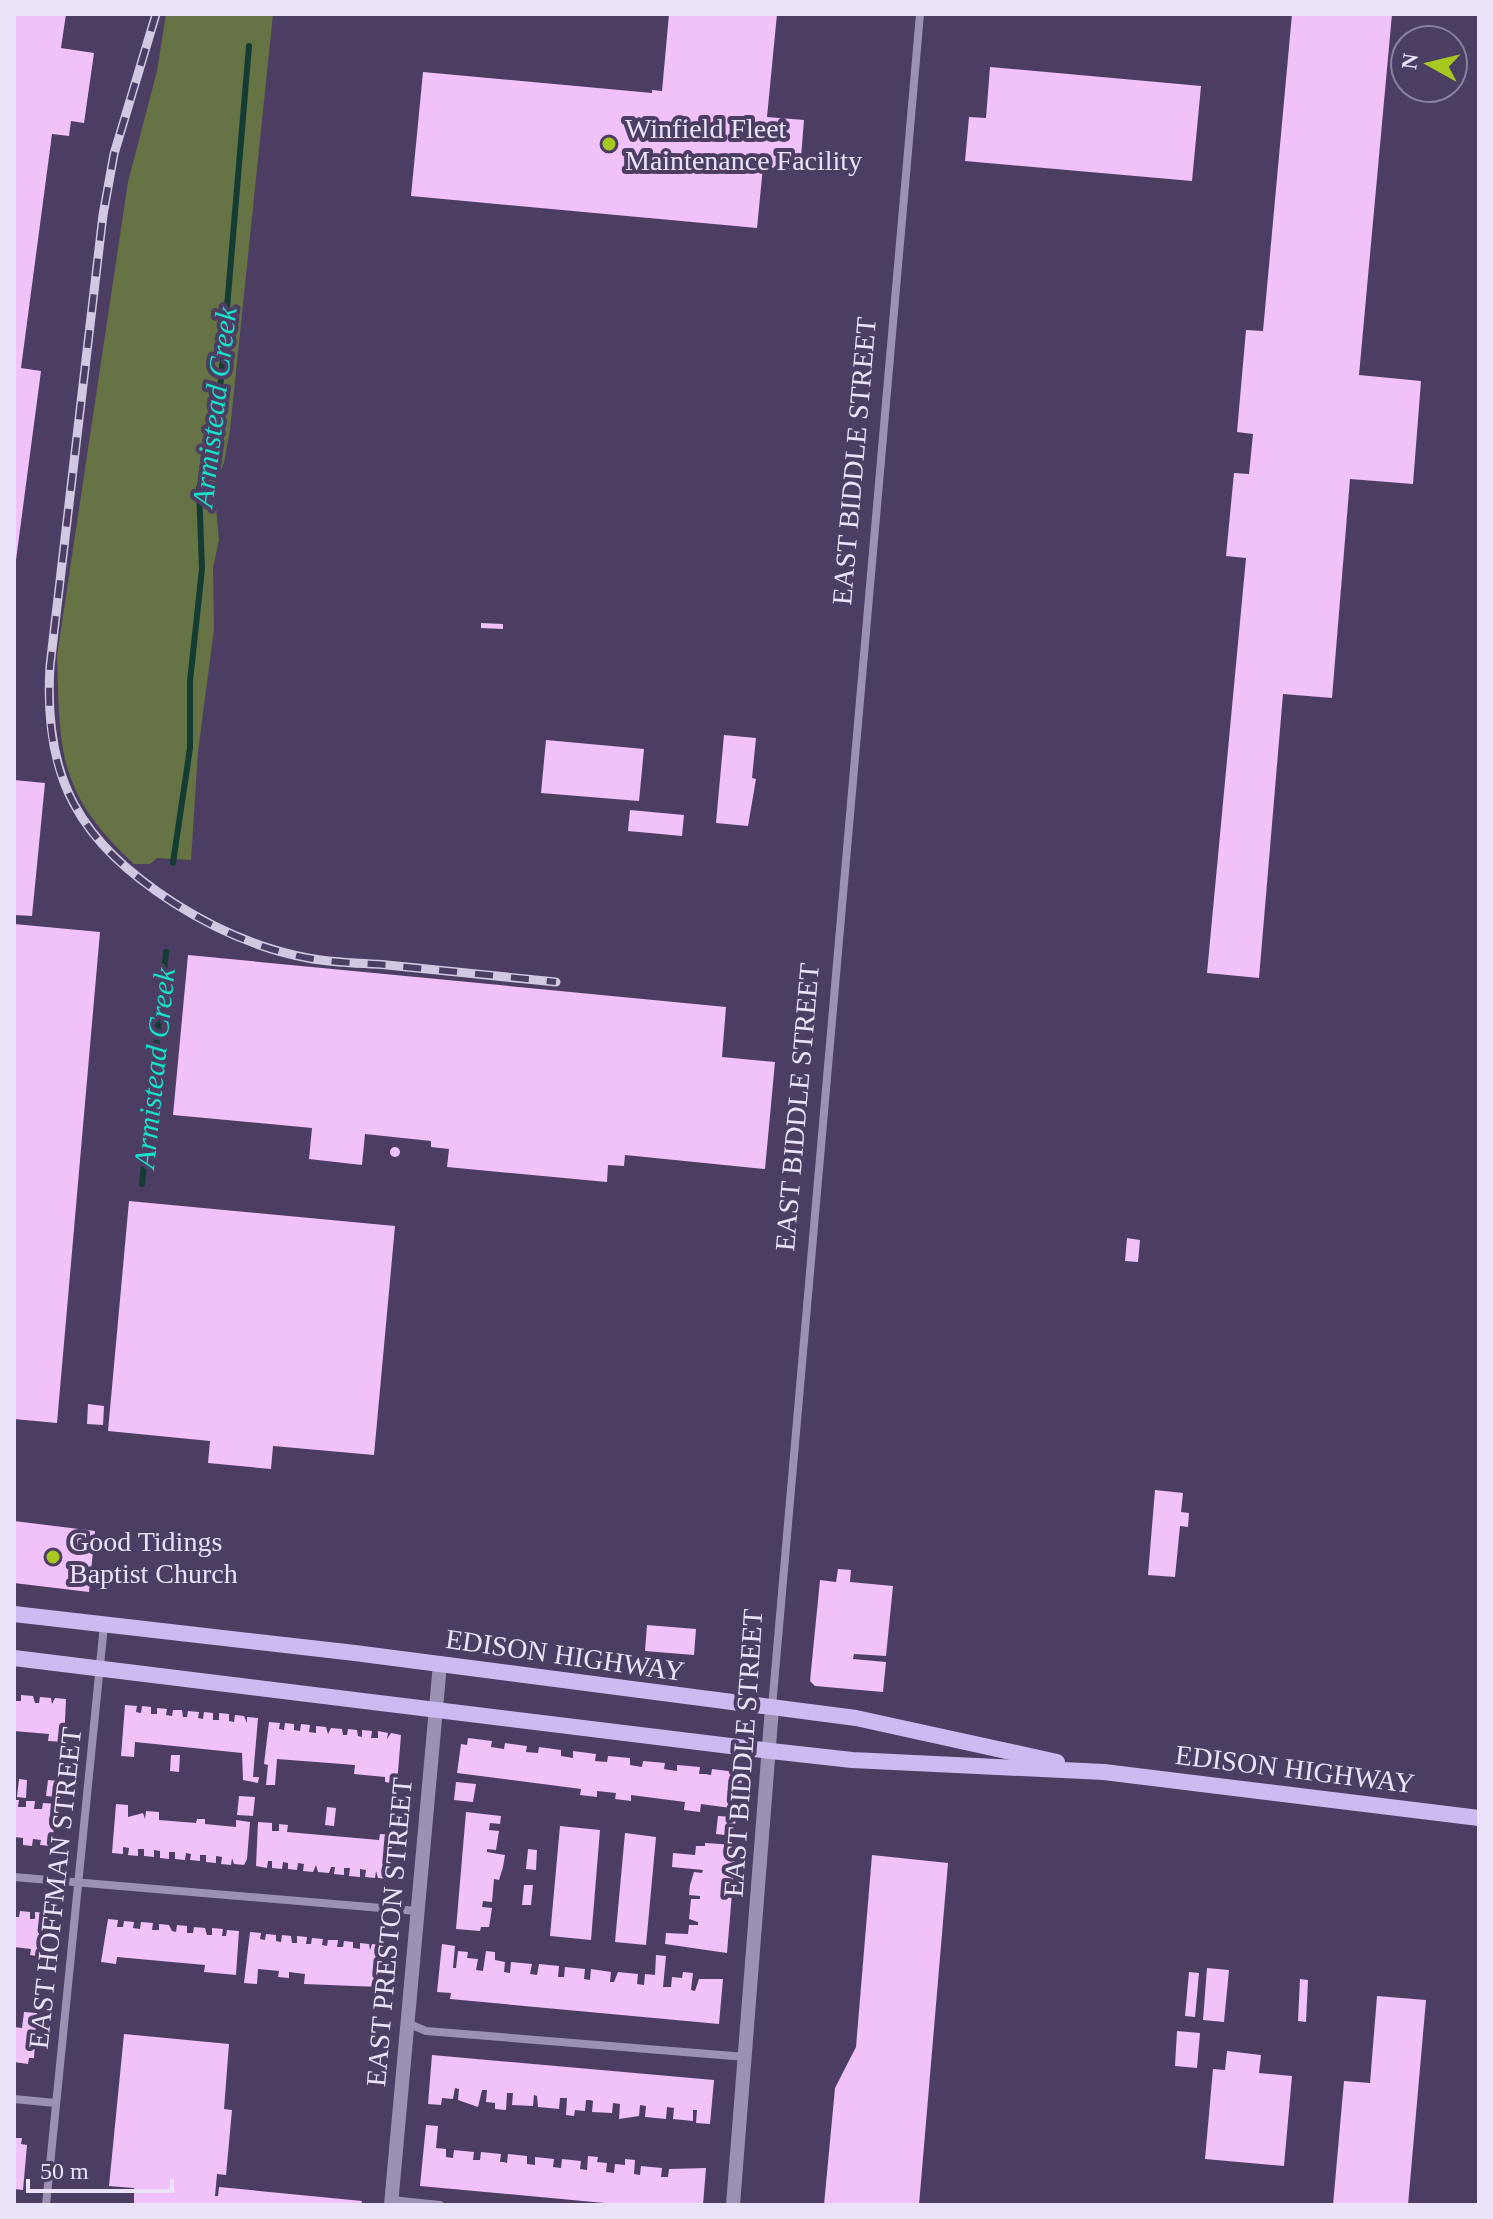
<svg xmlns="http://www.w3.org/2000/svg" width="1493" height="2219" viewBox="0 0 1493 2219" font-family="Georgia,serif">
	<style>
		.green { fill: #667344 }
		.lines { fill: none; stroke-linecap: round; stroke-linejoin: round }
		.stream { stroke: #143c35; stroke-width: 6 }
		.building { fill: #f1c1f9 }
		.minor { stroke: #9d91b3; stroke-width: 8 }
		.tertiary { stroke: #9d91b3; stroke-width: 14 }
		.secondary { stroke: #cdbaf0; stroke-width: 16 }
		.rail-casing { stroke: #d1c8e1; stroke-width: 9 }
		.rail { stroke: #4c3e63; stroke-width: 6; stroke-dasharray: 18; stroke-linecap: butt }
		.poi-dot { fill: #a7c81f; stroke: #4c3e63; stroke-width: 3 }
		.labels { text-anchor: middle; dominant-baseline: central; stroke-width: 8; stroke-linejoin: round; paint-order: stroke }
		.poi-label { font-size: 28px; fill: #ebe3fa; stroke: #4c3e63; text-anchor: start }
		.street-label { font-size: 28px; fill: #ebe3fa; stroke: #4c3e63 }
		.water-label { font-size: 30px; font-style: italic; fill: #16e1c9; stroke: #4c3e63 }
	</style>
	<rect width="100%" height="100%" fill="#4c3e63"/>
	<path class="green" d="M166,14h107l-43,416 -6,33 -10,24 5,53 -6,28 1,61 -16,123 -7,108 -34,-2 -7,6h-16c-76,-71 -74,-110 -77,-208l71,-474 29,-111z"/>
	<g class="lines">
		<g class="stream">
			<path d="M173,863l17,-115v-67l12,-112 -3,-81 17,-50 33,-392"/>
			<path d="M142,1184l24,-232"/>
		</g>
	</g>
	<g class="building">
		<path d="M14,14h52l-5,34 33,5 -10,70 -13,-2 -2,15 -17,-2 -31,234 20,3 -25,189z"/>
		<path d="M669,14h108l-10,103 37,3 -4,50 -37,-3 -6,61 -346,-32 12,-124 229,21v-3l10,1z"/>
		<path d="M1292,14h100l-33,361 62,6 -8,103 -63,-5 -18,219 -49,-4 -24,284 -52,-5 39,-415 -20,-2 8,-83 15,1 4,-40 -16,-2 9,-102 17,1z"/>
		<path d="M990,67l211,19 -9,95 -227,-20 4,-44 17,1z"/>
		<path d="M481,623l22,1v5l-22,-1z"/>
		<path d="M724,735l32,3 -4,40 4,1 -8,47 -32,-3z"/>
		<path d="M546,740l98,9 -5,52 -98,-8z"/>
		<path d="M14,780l31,3 -13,133 -18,-1z"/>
		<path d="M630,810l54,5 -2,21 -54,-5z"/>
		<path d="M14,924l86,8 -43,491 -43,-4z"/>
		<path d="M188,955l538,52 -4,50 53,5 -10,107 -140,-14 -1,11 -16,-1 -1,17 -160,-15 2,-18 -18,-2v-6l-66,-7 -3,31 -53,-6 3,-31 -139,-13z"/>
		<circle cx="395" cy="1152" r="5"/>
		<path d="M129,1201l266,25 -21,229 -101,-9 -2,23 -63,-6 2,-22 -102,-10z"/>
		<path d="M1127,1238l13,2 -2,22 -13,-1z"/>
		<path d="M88,1404l16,2 -1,19 -16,-1z"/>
		<path d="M1155,1490l28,3 -2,19 8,1 -1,14 -8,-1 -5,51 -27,-2z"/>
		<path d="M14,1521l81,10 -6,61 -75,-9z"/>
		<path d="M838,1569l13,1 -1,12 43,4 -7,70 -32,-2 -1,5 33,3 -3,30 -68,-6 -5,-5 10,-101 16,2z"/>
		<path d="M647,1625l49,4 -2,26 -49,-4z"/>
		<path d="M21,1695l12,1 2,7h4l1,-6 11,1 1,6 3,-6 11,1 -2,43 -16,-1 1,-7 -35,-3v-30h7z"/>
		<path d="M125,1705l12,1 -1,6 5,1 1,-7 9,1v7h6v-6l10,1 -1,6 6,1 1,-6h9l1,7h4l1,-6 11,1 -1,6 5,1 1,-7 9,1v7h6v-7l10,1v7l5,1 1,-7 9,1 3,7v-6l11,1 -5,59h6l-1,6 -15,-3 -1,-27 -107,-11 -1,15 -13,-1z"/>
		<path d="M269,1722l11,1 -1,6 5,1 1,-7 9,1v6l6,1 1,-7 9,1 -1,7 7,1v-7l10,1 2,7 3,-6 11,1 1,6h4l1,-6 9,1 1,6 4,1v-7l10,1 -1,7h7v-7l10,2 -1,6 4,-6 10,2 -4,49 -12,-2v-5l-31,-3 1,-9 -78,-6 -2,26h-9l2,-20 -4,-1z"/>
		<path d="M468,1738l24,3 -1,6 13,2 1,-6 22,3 -1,6 12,1 1,-6 22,3v6l12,2v-7l23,3 -1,7 12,1 1,-6 22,2v7l12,2 1,-6 22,2 -1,6 6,1 7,1v-6l23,2 -1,7h6l6,1 1,-6 24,3 -1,6 7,1 -4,30 -37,-5 -1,8 -16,-2 1,-8 -54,-7v6l-16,-2 1,-6 -19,-2v6l-17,-2 1,-6 -124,-16 4,-29 6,1z"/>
		<path d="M171,1755h9l-1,17 -9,-1z"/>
		<path d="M19,1779l8,1 -1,18 -9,-1z"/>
		<path d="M48,1780l10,1 -1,16 -11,-1z"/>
		<path d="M456,1782l20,2 -3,18 -19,-2z"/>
		<path d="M239,1796l16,1 -2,19 -16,-1z"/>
		<path d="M14,1800h5l-1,7h8v-6h9l-1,8h8l1,-6 15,1 -7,42 -11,-1 1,-5 -8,-1 -1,7 -9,-1v-7l-9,-1z"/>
		<path d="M116,1804l12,1v12l15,-4 2,6 1,-8 13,1v8l37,3 1,-4h8v5l31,3v-7l14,2 -3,37 -3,6 -10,-1 -2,-6 -1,7 -10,-1 1,-7 -6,-1v7l-10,-1v-7h-6v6l-10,-1 1,-6 -5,-1 -1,7 -10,-1v-7h-6v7l-9,-1v-7l-6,-1v7l-10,-1v-7h-6v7l-10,-1 1,-7 -6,-1v7l-11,-1z"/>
		<path d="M327,1807l9,1 -2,18 -9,-1z"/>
		<path d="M466,1812l35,4 -1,8 -10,-1 -1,7 10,1 -3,19 -9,-1v3l18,3 -2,12 -4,13 -5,-1 -2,23 -9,-1 -1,6 10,1 -3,19h-8l-1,4 -24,-2z"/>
		<path d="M718,1816l18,1 -2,19 -18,-2z"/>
		<path d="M258,1822l14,1v8h7v-7l9,1 -1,7 92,8 1,-6 13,1 -5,44 -10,-1 -2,-7 -1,7 -10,-1 1,-7 -6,-1v8l-11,-1 1,-8h-6v7l-10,-1 1,-7h-4l-2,6 -11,-1 -2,-7 -3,7 -10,-1 1,-7 -6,-1 -1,7 -9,-1v-6l-5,-1 -1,7 -10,-1v-7h-4l-1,7 -11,-2z"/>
		<path d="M560,1826l40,4 -9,110 -41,-4z"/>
		<path d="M625,1833l31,4 -10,108 -31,-3z"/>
		<path d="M705,1843l31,2 -9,108 -62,-9 1,-11 22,1 1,-9h9v-3l-9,-3 2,-20h9v-3l-11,-1 1,-10 4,-13 8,1 1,-3 -31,-3 1,-14 22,2 1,-9h9z"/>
		<path d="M528,1849l9,1 -1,20 -10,-1z"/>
		<path d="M872,1855l76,8 -29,342h-95l11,-117 21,-41z"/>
		<path d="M524,1885h9l-2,20h-9z"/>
		<path d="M20,1911l10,1v7h5v-7l11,1 -2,44 -14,-2 1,-6 -17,-2v-30h5z"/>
		<path d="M108,1919l10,1 -1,7h6l1,-6 10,1 -1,6 7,1 1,-7 12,1 -1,7h7v-6l10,1 3,6 4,1 1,-7 10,1v7h6l1,-6 11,1 2,7h5v-7l11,1 -1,7h4l1,-6 12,1 -3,44 -32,-3 1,-7 -88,-8 -1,7 -15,-2z"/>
		<path d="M250,1932l11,1 -1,6 5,1 1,-6 10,1v6l5,1 1,-7 9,1 1,7h5v-7l10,1 -1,7h5l1,-6 11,1 -1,6 5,1 1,-6h10l-1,7h6l1,-6 9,1v6l7,1v-6l9,1 1,6 2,-6 10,1 -2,42 -76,-3 1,-10 -16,-2v6l-11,-1 1,-6 -21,-2 -1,15 -13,-1z"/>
		<path d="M442,1944l13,2 -2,22h3l2,-17 10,1 -1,6 11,1 -2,11 7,1 3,-20 9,1v8l10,2 -1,10 6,1 1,-11 21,2 -2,10 7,1 2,-11 20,2 -1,11h6l1,-10 20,2 -1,10 6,1 1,-11 20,3 -1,10h4l4,-10 20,2 -1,10 7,1 1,-11 10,1 1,-20 10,1 -3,31h8l1,-10 10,1 1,-6 10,1 -2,17 4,1 4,-12h24l-4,45 -269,-25 1,-6 -14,-1z"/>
		<path d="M1207,1968l22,2 -5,52 -21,-2z"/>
		<path d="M1189,1972l10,1 -4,44 -10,-1z"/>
		<path d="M1300,1979l8,1 -2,42 -8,-1z"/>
		<path d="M1377,1996l49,4 -18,205h-75l11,-124 26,2z"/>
		<path d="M24,2012l13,1 -3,45h-5l-1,6 -14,-2v-35l8,1z"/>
		<path d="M1177,2031l23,2 -3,35 -22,-2z"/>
		<path d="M124,2034l105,10 -5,65 8,1 -6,65 -9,-1 -2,22h3l1,-9 143,14 -1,4h-227v-17l-25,-2z"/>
		<path d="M1227,2051l34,4 -2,18 33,3 -8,90 -79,-7 8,-90 12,1z"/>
		<path d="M432,2055l282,25 -4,44 -14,-1 1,-13h-4v11l-20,-2 1,-11 -7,-1 -1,12 -21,-2 1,-11 -6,-1 -1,11 -20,3 1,-15 -7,-1 -1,10 -20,-1 1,-11 -3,-1h-4l-1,11 -10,-1 -1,6 -8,-1 1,-17h-7l-1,11 -10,-1 -11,-1 -1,-11 -3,-1 -1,11 -21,-1 1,-12h-6l-1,17 -11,-1v-6l-9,-1 1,-12h-5l-4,17 -20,-7 1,-11 -4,-1 -2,11 -11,-1 -1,7 -13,-1z"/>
		<path d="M426,2125l12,1 -2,22 10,1v8l7,1 1,-8 20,2 -1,8h7l1,-8 20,2 -1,8h3l4,1 1,-9 19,2v8l8,1v-8l19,2 -1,8 8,1 1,-9 19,2 -1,8 7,1 1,-14 10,1 -1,5 10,1 -1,9 8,1 1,-9 10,1v-6l10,1 -1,14 6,1 1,-9 10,1 11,1 -1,9h7l1,-8 37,-1 -3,37h-77l-206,-19z"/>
		<path d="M14,2138h8l-1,6 6,1 -4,45 -9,-1z"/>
	</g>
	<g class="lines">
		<g class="minor">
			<path d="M772,1707l148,-1693"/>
			<path d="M14,1877l403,34"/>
			<path d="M407,2023l19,8 320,26"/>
			<path d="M14,2099l41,4"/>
			<path d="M391,2200l49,5"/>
			<path d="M46,2205l58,-580"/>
		</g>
		<g class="tertiary">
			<path d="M391,2205l49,-541"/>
			<path d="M733,2205l39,-497"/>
		</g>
		<g class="secondary">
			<path d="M14,1614l341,39 501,65 201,44"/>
			<path d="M14,1658l757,93 81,9 252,12 375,46"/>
		</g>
		<g class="rail-casing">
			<path id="rail" d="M156,14l-42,140 -11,61 -53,451c-7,114 30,176 124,237 41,26 85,46 134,55 26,5 53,5 79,7 56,6 113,11 169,17"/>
		</g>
		<use href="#rail" class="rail"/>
	</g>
	<g class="poi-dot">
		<circle cx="609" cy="144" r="8"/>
		<circle cx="53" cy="1557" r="8"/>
	</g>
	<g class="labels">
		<g class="poi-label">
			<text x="625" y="128">Winfield Fleet<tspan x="625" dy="32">Maintenance Facility</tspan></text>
			<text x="69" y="1541">Good Tidings<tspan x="69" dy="32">Baptist Church</tspan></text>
		</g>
		<g class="street-label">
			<text transform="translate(854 461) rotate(-85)">EAST BIDDLE STREET</text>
			<text transform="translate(797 1107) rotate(-85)">EAST BIDDLE STREET</text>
			<text transform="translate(565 1655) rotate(8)">EDISON HIGHWAY</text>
			<text transform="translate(743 1753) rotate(-86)">EAST BIDDLE STREET</text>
			<text transform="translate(1295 1769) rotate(7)">EDISON HIGHWAY</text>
			<text transform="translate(55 1888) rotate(-84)">EAST HOFFMAN STREET</text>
			<text transform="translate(389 1932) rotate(-85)">EAST PRESTON STREET</text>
		</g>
		<g class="water-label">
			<text transform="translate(214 407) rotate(-83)">Armistead Creek</text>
			<text transform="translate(154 1068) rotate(-84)">Armistead Creek</text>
		</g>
	</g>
	<rect width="1493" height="2219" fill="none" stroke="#ebe3fa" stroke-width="32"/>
	<g transform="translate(1429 64) rotate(278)"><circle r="38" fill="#4c3e63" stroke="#8c809f" stroke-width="2"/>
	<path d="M0-6L14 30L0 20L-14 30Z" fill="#a7c81f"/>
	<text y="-12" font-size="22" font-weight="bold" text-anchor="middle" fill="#ebe3fa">N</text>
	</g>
	<path d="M28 2179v12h144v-12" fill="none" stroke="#ebe3fa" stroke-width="4"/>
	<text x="40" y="2179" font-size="24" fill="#ebe3fa" stroke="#4c3e63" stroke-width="6" paint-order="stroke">50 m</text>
</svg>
